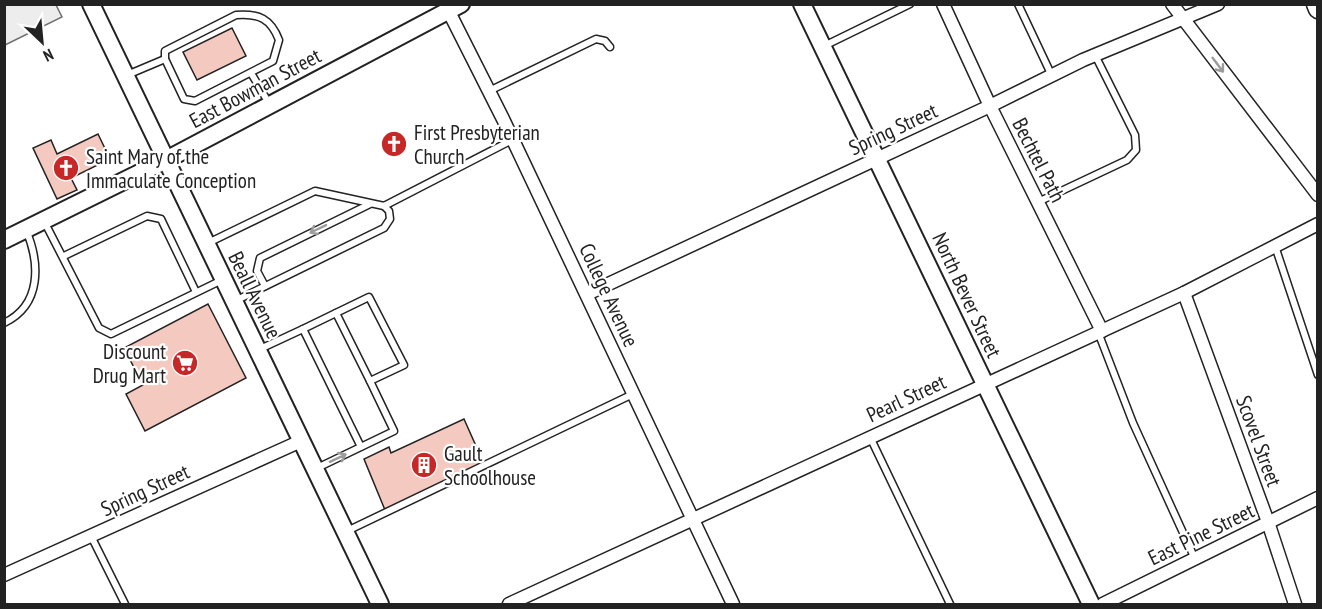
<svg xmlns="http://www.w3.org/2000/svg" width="1322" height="609" viewBox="0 0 1322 609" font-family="'PT Sans Narrow',sans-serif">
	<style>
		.parking { fill: #ededed; stroke: #6f6f6f; stroke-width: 1.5 }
		.building { fill: #f3c9c0; stroke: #222; stroke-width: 1.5 }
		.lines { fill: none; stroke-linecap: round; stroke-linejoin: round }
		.lane-casing { stroke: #222; stroke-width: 9 }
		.street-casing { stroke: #222; stroke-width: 15 }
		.secondary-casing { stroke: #222; stroke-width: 20 }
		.primary-casing { stroke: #222; stroke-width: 21 }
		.lane { stroke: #fff; stroke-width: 6 }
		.street { stroke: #fff; stroke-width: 12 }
		.secondary { stroke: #fff; stroke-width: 16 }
		.primary { stroke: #fff; stroke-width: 18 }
		.oneway { stroke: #9c9c9c }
		.labels { text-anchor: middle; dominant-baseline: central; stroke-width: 4.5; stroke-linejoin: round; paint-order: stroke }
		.street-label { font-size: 21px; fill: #222; stroke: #fff }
		.poi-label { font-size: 21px; fill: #222; stroke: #fff; text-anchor: start }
	</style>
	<rect width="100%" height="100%" fill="#fff"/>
	<path class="parking" d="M5,4l51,1 6,12 -57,28z"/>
	<g class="building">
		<path d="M232,28l14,28 -49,24 -14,-28z"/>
		<path d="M98,134l12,25 -39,19 6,12 -20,9 -24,-51 18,-8 6,14z"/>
		<path d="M208,304l38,74 -101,53 -19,-37 17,-9 -19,-37z"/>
		<path d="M464,419l20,45 -99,46 -21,-51 25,-12 2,6z"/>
	</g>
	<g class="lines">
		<g class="lane-casing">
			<g id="lane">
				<path d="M1018,4l34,72"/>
				<path d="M236,15c23,-2 35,4 43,25l-6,21 -78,40 -11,-2 -19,-40v-8z"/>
				<path d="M824,46l86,-42"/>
				<path d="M251,73l19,32"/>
				<path d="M127,75l38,-16"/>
				<path d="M489,91l107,-52 9,2 5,6"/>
				<path d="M1038,202l89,-42 9,-10 -1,-15 -40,-80"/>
				<path d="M44,221l55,107 12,6 111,-54"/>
				<path d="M208,243l107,-52 69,15 128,-66"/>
				<path d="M1275,246l43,129"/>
				<path d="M64,256l83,-40 14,3 35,73"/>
				<path d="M265,286l-8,-15 3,-13 110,-54"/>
				<path d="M235,301l149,-73 6,-9 -1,-8 -5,-5"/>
				<path d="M336,313l34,68"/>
				<path d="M4,323c38,-18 36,-60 22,-93"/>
				<path d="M1098,332l35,91 62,136"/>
				<path d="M260,349l43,-20"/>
				<path d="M870,437l80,167"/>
				<path d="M315,469l79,-38 -24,-50 34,-16 -35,-68 -66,32 58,118"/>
				<path d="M347,531l286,-137"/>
				<path d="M91,536l34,68"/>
			</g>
		</g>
		<g class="street-casing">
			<g id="street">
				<path d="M943,4l47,102 112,225"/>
				<path d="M1172,4l146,191"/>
				<path d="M446,6l57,113 230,485"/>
				<path d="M1184,293l84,229 27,82"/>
				<path d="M587,294l403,-188 93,-46 135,-56"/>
				<path d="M4,575l297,-134"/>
				<path d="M509,604l675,-311 134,-69"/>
				<path d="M1103,604l215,-106"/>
			</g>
		</g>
		<g class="secondary-casing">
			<g id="secondary">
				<path d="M91,4l289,600"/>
				<path d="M802,4l289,600"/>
				<path d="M4,240l160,-79 297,-157"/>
			</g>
		</g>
		<g class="primary-casing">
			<path id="primary" d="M1316,4l2,5"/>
		</g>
		<use href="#lane" class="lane"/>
		<use href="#street" class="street"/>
		<use href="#secondary" class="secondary"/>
		<use href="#primary" class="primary"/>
	</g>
	<defs><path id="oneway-shaft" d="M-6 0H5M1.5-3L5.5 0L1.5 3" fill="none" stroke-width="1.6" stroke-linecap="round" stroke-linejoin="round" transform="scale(1.5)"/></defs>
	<g class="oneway">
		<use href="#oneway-shaft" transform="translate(1218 65) rotate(53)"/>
		<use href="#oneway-shaft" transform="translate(318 229) rotate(154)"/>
		<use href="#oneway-shaft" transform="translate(338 458) rotate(-25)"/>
	</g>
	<defs>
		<g id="church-disc" transform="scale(1.35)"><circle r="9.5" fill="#c62828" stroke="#fff"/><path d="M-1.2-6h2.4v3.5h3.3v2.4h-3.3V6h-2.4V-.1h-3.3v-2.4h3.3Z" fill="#fff"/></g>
		<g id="supermarket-disc" transform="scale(1.35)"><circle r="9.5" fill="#c62828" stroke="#fff"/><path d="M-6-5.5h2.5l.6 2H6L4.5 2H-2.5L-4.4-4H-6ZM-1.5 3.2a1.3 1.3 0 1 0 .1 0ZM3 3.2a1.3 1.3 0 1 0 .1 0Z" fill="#fff"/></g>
		<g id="building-disc" transform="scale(1.35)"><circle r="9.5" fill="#c62828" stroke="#fff"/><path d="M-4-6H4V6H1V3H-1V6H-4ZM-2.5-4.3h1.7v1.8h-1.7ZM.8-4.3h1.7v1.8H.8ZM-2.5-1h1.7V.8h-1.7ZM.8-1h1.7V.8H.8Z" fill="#fff"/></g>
	</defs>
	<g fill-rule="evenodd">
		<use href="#church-disc" x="394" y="144"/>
		<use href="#church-disc" x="66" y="168"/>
		<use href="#supermarket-disc" x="185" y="363"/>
		<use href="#building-disc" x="424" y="465"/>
	</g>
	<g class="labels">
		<g class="street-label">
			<text transform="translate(255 88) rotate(-28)">East Bowman Street</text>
			<text transform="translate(893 129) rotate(-25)">Spring Street</text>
			<text transform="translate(1039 160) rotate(63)">Bechtel Path</text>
			<text transform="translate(255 295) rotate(64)">Beall Avenue</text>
			<text transform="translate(609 295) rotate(65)">College Avenue</text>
			<text transform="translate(967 295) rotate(65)">North Bever Street</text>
			<text transform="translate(906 398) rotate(-25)">Pearl Street</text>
			<text transform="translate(1259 441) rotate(70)">Scovel Street</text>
			<text transform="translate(145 490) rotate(-25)">Spring Street</text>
			<text transform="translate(1201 534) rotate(-26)">East Pine Street</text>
		</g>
		<g class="poi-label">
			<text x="414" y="132">First Presbyterian<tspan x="414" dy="24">Church</tspan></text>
			<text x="86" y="156">Saint Mary of the<tspan x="86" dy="24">Immaculate Conception</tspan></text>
			<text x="166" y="351" text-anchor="end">Discount<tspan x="166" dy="24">Drug Mart</tspan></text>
			<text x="444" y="453">Gault<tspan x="444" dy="24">Schoolhouse</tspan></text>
		</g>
	</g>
	<rect width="1322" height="609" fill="none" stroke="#222222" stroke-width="12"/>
	<g transform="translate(42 42) rotate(154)" stroke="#ffffff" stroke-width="4.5" paint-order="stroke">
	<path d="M0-4.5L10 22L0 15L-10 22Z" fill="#222222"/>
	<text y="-9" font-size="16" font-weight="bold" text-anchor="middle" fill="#222222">N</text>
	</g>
</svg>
